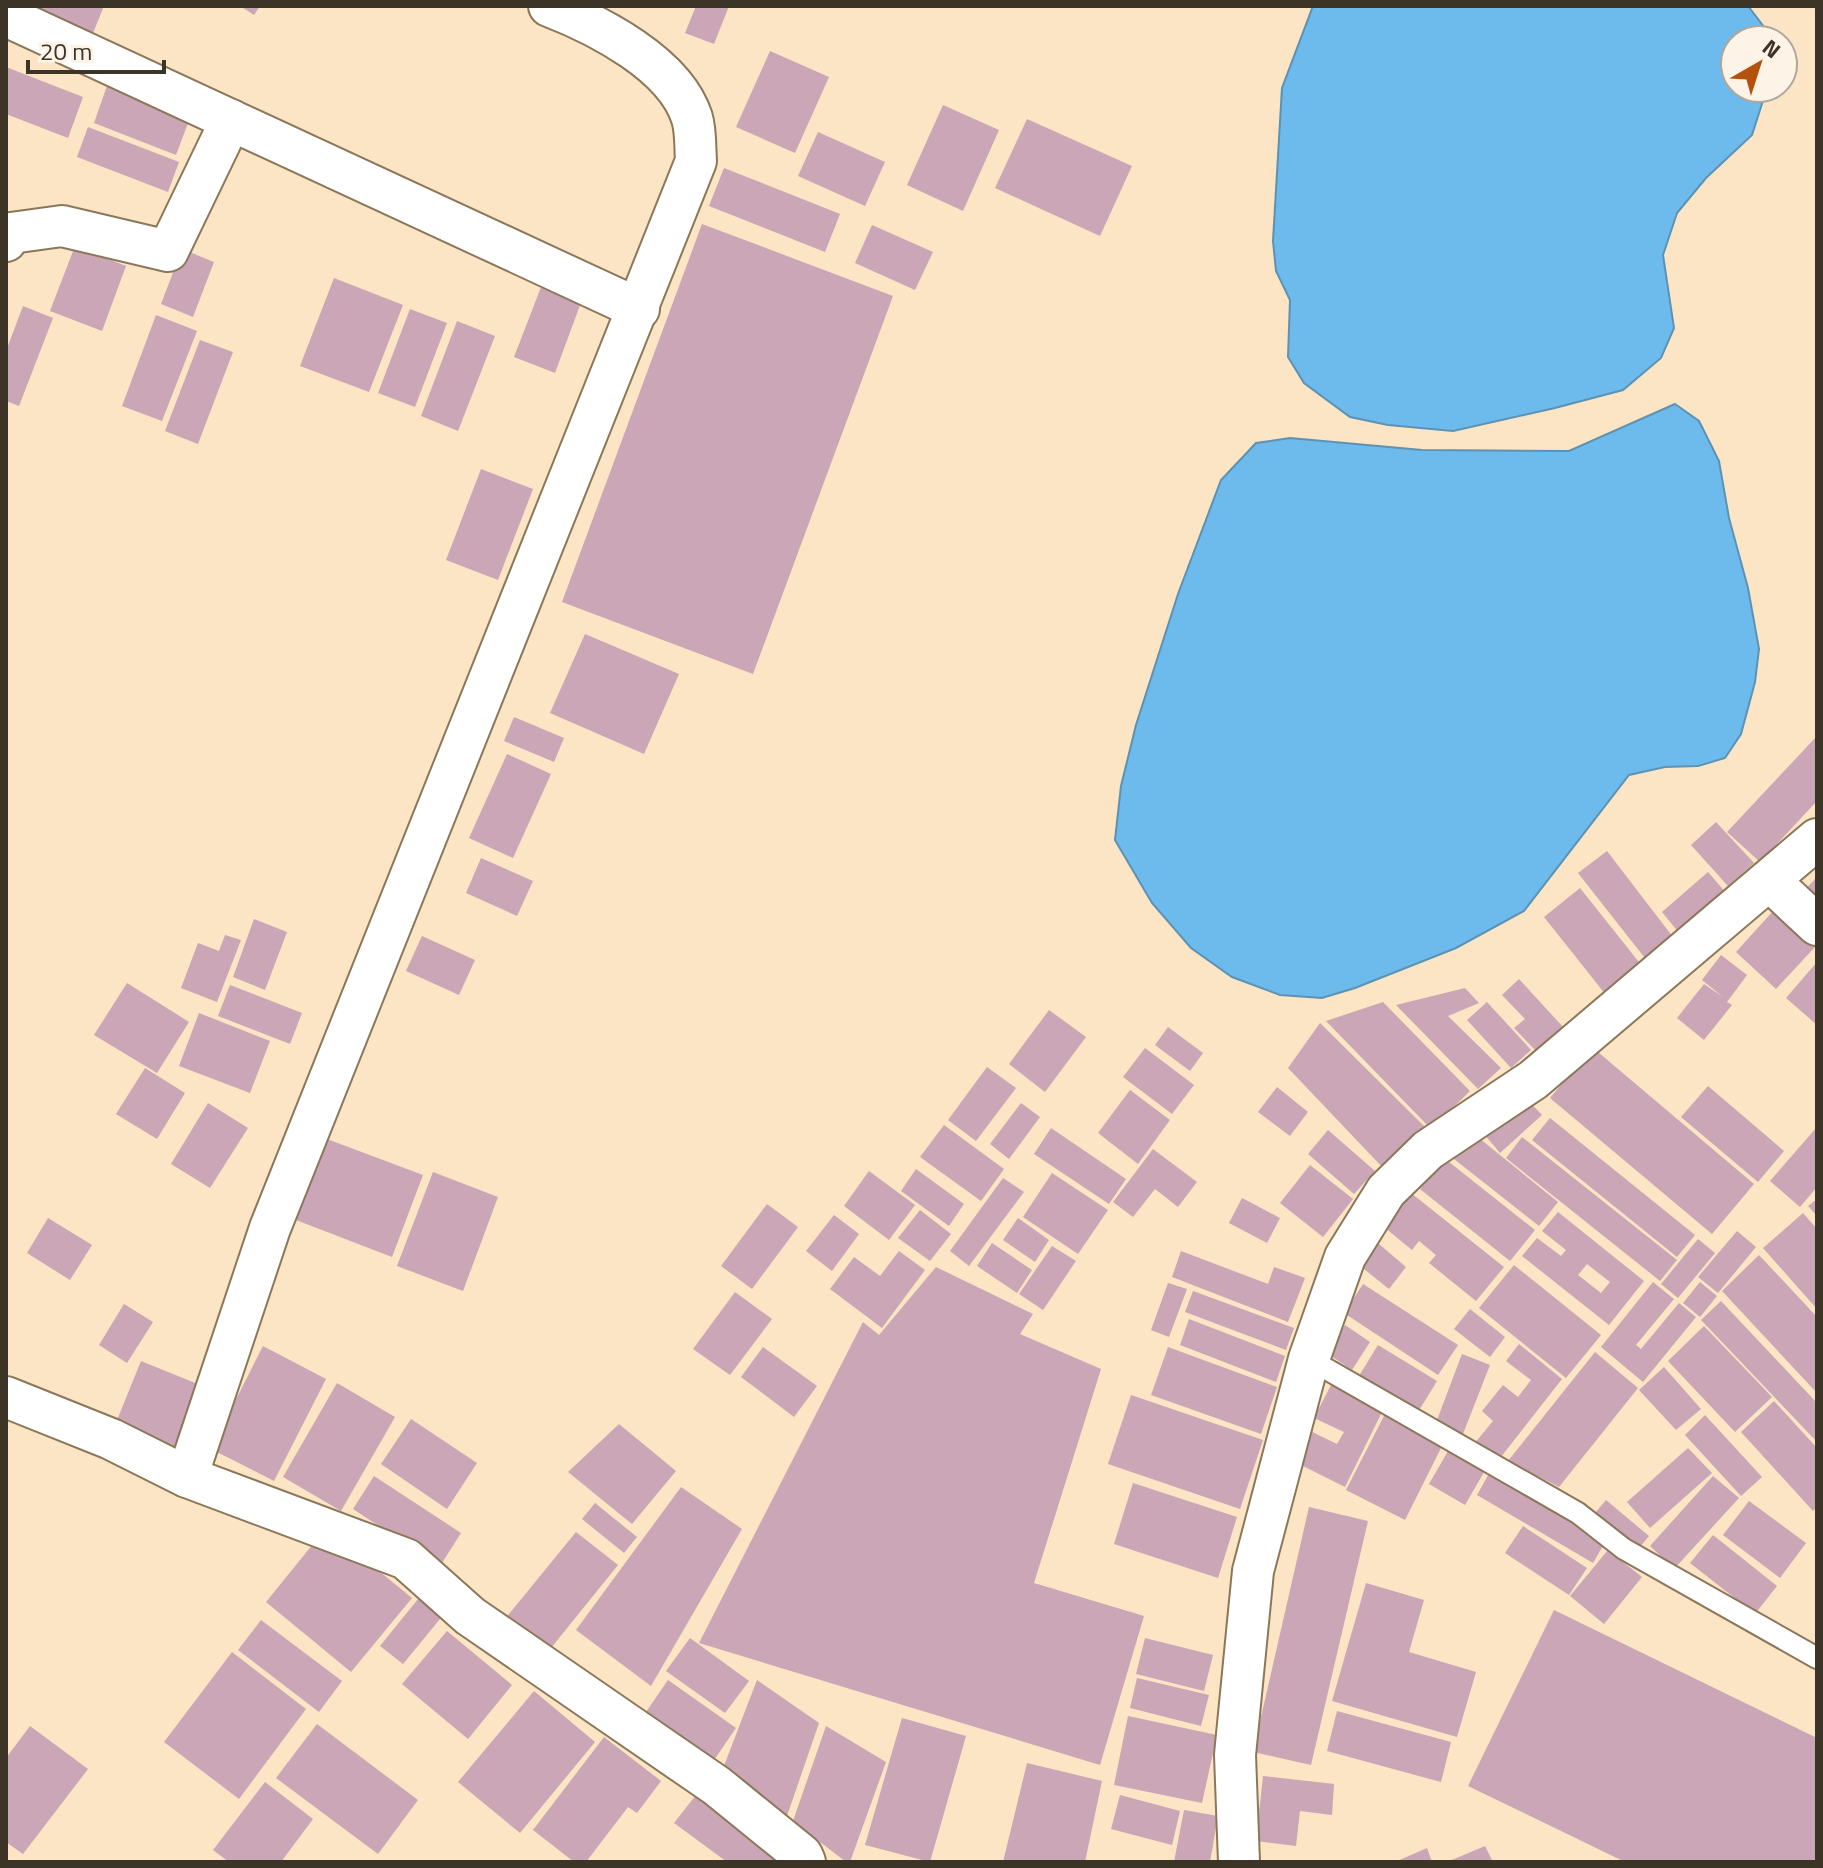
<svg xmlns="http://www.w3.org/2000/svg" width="1823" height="1868" viewBox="0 0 1823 1868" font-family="'Titillium Web',sans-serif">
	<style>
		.water { fill: #6dbaed; stroke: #5e92b2; stroke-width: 2 }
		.building { fill: #cba6b6; fill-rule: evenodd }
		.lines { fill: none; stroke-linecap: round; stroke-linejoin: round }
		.service-casing { stroke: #8b775a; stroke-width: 24 }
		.minor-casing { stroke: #8b775a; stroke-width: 44 }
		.service { stroke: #fff; stroke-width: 20 }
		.minor { stroke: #fff; stroke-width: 40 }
	</style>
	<rect width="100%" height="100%" fill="#fbe5c4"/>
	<g class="water">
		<path d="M1313,6h435l16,21 2,13h-31v48h32l-15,47 -46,43 -29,35 -14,42 11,73 -13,30 -38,32 -68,18 -102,23 -65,-6 -38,-8 -46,-34 -16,-26 2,-57 -14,-29 -3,-30 9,-153z"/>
		<path d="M1675,404l24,17 20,40 10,57 19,70 11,61 -4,33 -14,52 -16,24 -27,8 -33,1 -36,8 -105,136 -68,37 -101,40 -33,10 -42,-3 -48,-18 -41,-29 -39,-45 -37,-63 6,-54 15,-61 42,-131 43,-114 35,-37 34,-5 132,12 147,1z"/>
	</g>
	<g class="building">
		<path d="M36,6h68l-13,32 -58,-23z"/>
		<path d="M240,6h20l-6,9z"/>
		<path d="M696,6h33l-15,38 -29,-11z"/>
		<path d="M770,51l59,26 -34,76 -59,-26z"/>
		<path d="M6,67l77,30 -15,41 -62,-24z"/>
		<path d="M108,83l83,32 -15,40 -82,-32z"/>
		<path d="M943,105l56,25 -36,81 -56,-26z"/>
		<path d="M1027,119l105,47 -32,70 -105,-48z"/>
		<path d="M88,127l91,35 -11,30 -91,-35z"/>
		<path d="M818,132l67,30 -20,44 -67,-30z"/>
		<path d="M724,168l116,46 -15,38 -116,-46z"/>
		<path d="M702,224l191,72 -140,378 -191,-72z"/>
		<path d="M872,225l61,27 -18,38 -60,-27z"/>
		<path d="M75,246l51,20 -24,65 -52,-20z"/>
		<path d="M182,249l32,13 -21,55 -32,-13z"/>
		<path d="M334,278l69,27 -34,87 -69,-26z"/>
		<path d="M543,282l40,15 -28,76 -41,-16z"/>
		<path d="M23,306l30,12 -34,88 -13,-5v-50z"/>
		<path d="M410,309l37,14 -32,84 -37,-14z"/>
		<path d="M156,315l41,16 -35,90 -40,-15z"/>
		<path d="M457,321l38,15 -37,95 -37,-15z"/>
		<path d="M200,340l33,12 -35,92 -33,-13z"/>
		<path d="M481,469l52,20 -35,91 -52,-20z"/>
		<path d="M585,634l94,40 -35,80 -94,-41z"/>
		<path d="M514,717l50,21 -10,24 -50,-21z"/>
		<path d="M1817,736v65l-57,61 -33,-30z"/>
		<path d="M507,754l44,20 -38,84 -44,-20z"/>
		<path d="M1716,822l38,41 -26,23 -37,-41z"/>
		<path d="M1607,851l69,90 -28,21 -70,-89z"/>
		<path d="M481,858l52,23 -16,35 -51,-23z"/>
		<path d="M1708,872l19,22 -47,40 -18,-22z"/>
		<path d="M1817,877v33l-17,-15z"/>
		<path d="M1580,888l62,78 -36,29 -62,-78z"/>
		<path d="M1774,910l41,37 -39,42 -40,-37z"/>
		<path d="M254,919l33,13 -22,58 -32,-13z"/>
		<path d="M225,935l16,5 -24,62 -36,-14 17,-45 21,8z"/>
		<path d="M422,936l53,24 -16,35 -53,-24z"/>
		<path d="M1721,955l26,20 -20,27 5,3 -28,35 -27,-22 27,-34 19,13 -21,-17z"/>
		<path d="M1817,962v63l-31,-27z"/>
		<path d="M1519,979l44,48 -27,24 -22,-23 11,-9 -23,-24z"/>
		<path d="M127,983l62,39 -32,51 -63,-38z"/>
		<path d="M230,985l72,28 -12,31 -72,-28z"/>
		<path d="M1465,988l14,15 -31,13 53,52 -23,21 -82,-84z"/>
		<path d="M1383,1002l87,89 -39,38 -105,-108z"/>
		<path d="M1487,1002l44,48 -20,18 -44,-48z"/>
		<path d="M1049,1010l37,27 -41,55 -36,-28z"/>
		<path d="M199,1013l71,28 -20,52 -71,-27z"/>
		<path d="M1320,1023l107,106 -42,41 -97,-102z"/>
		<path d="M1168,1027l35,26 -13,18 -35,-26z"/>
		<path d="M1592,1047l162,137 -42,50 -162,-136z"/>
		<path d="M1145,1048l49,37 -22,29 -49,-37z"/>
		<path d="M987,1067l29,21 -40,53 -28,-21z"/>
		<path d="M145,1068l40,25 -28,46 -41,-25z"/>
		<path d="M1708,1086l76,65 -26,31 -77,-65z"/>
		<path d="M1277,1087l31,25 -18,24 -32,-24z"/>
		<path d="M1130,1090l40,30 -32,44 -40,-31z"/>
		<path d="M1525,1097l17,18 -42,38 -16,-19z"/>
		<path d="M208,1103l40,25 -38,60 -39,-24z"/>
		<path d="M1021,1103l19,14 -31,42 -19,-15z"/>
		<path d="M1550,1118l145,117 -18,22 -145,-117z"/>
		<path d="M944,1125l60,44 -23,32 -61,-44z"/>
		<path d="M1817,1127v60l-17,20 -30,-26z"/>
		<path d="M1051,1128l75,51 -17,25 -75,-50z"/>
		<path d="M1328,1130l47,41 -21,23 -46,-40z"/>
		<path d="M1474,1134l84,68 -19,24 -85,-67z"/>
		<path d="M1522,1137l155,123 -17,21 -154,-123z"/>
		<path d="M327,1139l96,36 -31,82 -96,-37z"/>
		<path d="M1153,1149l44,33 -19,25 -23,-18 -22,28 -20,-15z"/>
		<path d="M1444,1158l91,72 -25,31 -90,-72z"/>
		<path d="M1310,1165l43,34 -30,38 -43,-34z"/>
		<path d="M916,1169l48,35 -15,22 -48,-35z"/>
		<path d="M869,1171l46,34 -26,35 -45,-34z"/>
		<path d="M433,1172l65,25 -35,94 -66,-25z"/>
		<path d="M1052,1173l56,37 -30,44 -55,-37z"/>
		<path d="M1003,1178l21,14 -55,74 -19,-15z"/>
		<path d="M1411,1193l93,74 -28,34 -47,-38 7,-8 -17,-14 -7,9 -28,-23z"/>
		<path d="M1242,1198l38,20 -13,25 -38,-20z"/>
		<path d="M1817,1199v17l-9,-10z"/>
		<path d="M767,1204l31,23 -46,62 -31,-23z"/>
		<path d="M920,1210l31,24 -21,27 -32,-23z"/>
		<path d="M1558,1212l86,69 -35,44 -87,-69 15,-18 24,18 5,-6 -24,-19zM1587,1264l23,18 -9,11 -23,-18z"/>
		<path d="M1803,1213l14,16v80l-54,-61z"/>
		<path d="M834,1215l25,19 -27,37 -26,-20z"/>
		<path d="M48,1218l44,27 -22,35 -43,-27z"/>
		<path d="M1018,1218l31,22 -14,22 -32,-22z"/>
		<path d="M1737,1231l19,16 -38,46 -20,-16z"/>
		<path d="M1372,1238l34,29 -17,22 -35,-28z"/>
		<path d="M1698,1239l17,14 -37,45 -17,-14z"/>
		<path d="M992,1243l40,27 -15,23 -40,-27z"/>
		<path d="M1052,1246l24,15 -33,49 -24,-16z"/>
		<path d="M899,1251l26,19 -43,58 -52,-39 24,-32 26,19z"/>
		<path d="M1181,1251l87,33 6,-17 31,11 -17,44 -116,-45z"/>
		<path d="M1759,1255l58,62v76l-95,-102z"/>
		<path d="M1514,1265l87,70 -35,43 -87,-70z"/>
		<path d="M936,1267l97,47 -13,20 81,35 -67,214 110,33 -44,149 -401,-122 164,-321 16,13z"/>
		<path d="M1653,1282l21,17 -38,46 5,4 38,-46 17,14 -53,65 -42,-35z"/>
		<path d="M1700,1282l17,14 -17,21 -17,-14z"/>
		<path d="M1168,1283l19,6 -18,48 -18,-7z"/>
		<path d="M1363,1284l95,61 -20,30 -94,-62z"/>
		<path d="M1193,1291l101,37 -8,22 -101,-38z"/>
		<path d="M735,1292l37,27 -42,56 -37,-26z"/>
		<path d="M1721,1301l96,102v39l-116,-122z"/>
		<path d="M124,1304l29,18 -26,41 -28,-18z"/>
		<path d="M1470,1309l35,28 -15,20 -36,-28z"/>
		<path d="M1189,1319l96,37 -9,26 -96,-37z"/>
		<path d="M1345,1325l25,17 -18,28 -27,-18z"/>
		<path d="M1704,1326l68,71 -37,35 -67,-71z"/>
		<path d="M1519,1344l43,35 -65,83 -23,-18 19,-23 -11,-10 21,-26 15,12 13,-17 -25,-19z"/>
		<path d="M1378,1345l59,36 -19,31 -59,-36z"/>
		<path d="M263,1346l63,33 -52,102 -63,-32z"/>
		<path d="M763,1347l54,39 -23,31 -53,-40z"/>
		<path d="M1168,1347l109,40 -16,47 -110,-39z"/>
		<path d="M1595,1352l43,36 -79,99 -51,-26z"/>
		<path d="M1462,1354l28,11 -29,74 -27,-11z"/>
		<path d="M141,1361l64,26 -26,64 -64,-26z"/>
		<path d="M1664,1367l37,42 -25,21 -37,-40z"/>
		<path d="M337,1383l58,34 -54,94 -58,-34z"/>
		<path d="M1332,1383l52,25 -39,79 -52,-26 15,-31 29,14 7,-12 -30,-14z"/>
		<path d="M1131,1395l132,45 -23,69 -132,-45z"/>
		<path d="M1774,1401l43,47v59l-4,4 -72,-79z"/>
		<path d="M1385,1414l58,30 -38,76 -59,-30z"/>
		<path d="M1705,1415l57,62 -21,19 -56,-61z"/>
		<path d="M411,1419l66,44 -30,46 -66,-45z"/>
		<path d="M619,1424l57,47 -44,53 -64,-52z"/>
		<path d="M1451,1446l36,21 -22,38 -36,-21z"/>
		<path d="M1688,1448l24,25 -62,55 -23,-26z"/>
		<path d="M1491,1470l116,69 -14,24 -116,-68z"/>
		<path d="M374,1476l87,57 -21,33 -87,-57z"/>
		<path d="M1713,1476l26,22 -65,71 -24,-23z"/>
		<path d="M1133,1483l104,34 -19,61 -104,-34z"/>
		<path d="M681,1487l61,42 -91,157 -75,-56z"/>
		<path d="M1606,1500l43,36 -14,17 -44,-35z"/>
		<path d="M1749,1501l57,42 -26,35 -57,-43z"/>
		<path d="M595,1503l42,34 -13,16 -42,-34z"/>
		<path d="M1309,1507l59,14 -57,244 -58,-13z"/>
		<path d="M1523,1526l64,42 -18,27 -64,-42z"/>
		<path d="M326,1528l86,70 -61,74 -85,-70z"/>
		<path d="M576,1532l42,33 -71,88 -42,-34z"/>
		<path d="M1713,1535l64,51 -22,28 -65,-51z"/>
		<path d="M1608,1550l34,27 -38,47 -34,-28z"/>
		<path d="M1366,1583l58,17 -15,52 67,20 -19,65 -125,-36z"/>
		<path d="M427,1588l22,20 -46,56 -23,-18z"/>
		<path d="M1554,1610l263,128v124h-192l-157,-76z"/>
		<path d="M261,1620l81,61 -23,31 -81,-62z"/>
		<path d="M447,1631l65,54 -44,54 -66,-55z"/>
		<path d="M690,1638l59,43 -24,32 -59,-42z"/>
		<path d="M1145,1638l68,17 -9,36 -68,-17z"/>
		<path d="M232,1652l74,57 -67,90 -75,-57z"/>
		<path d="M1137,1678l72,17 -8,31 -71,-18z"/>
		<path d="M668,1680l68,48 -24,35 -68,-48z"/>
		<path d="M757,1680l62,43 -32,93 -65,-45z"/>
		<path d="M534,1691l61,51 -75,91 -62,-51z"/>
		<path d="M1337,1711l114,31 -10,40 -114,-31z"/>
		<path d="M1128,1716l89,19 -15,68 -88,-18z"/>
		<path d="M902,1718l64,18 -36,126 -65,-17z"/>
		<path d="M317,1724l101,76 -40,54 -102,-76z"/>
		<path d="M30,1726l58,43 -65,85 -17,-12v-84z"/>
		<path d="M826,1726l60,36 -36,100h-4l-53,-41z"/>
		<path d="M604,1737l57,44 -24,32 -9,-6 -42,55h-12l-41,-32z"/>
		<path d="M1027,1763l75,18 -17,81h-82z"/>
		<path d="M1263,1776l71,8 -2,31 -32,-4 -4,35 -40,-5z"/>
		<path d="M265,1782l48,37 -32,43h-52l-16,-12z"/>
		<path d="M696,1795l88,67h-57l-53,-39z"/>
		<path d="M1120,1795l60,16 -8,34 -61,-16z"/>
		<path d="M1184,1810l34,6 -8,46h-36z"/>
		<path d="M1485,1846l8,16h-46z"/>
		<path d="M1427,1848l5,14h-37z"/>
	</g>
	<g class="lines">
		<g class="service-casing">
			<path id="service" d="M1309,1359l269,154 46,36 193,109"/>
		</g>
		<g class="minor-casing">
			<g id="minor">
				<path d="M6,16l633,293"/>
				<path d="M6,241l5,-8 51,-7 106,25 63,-131"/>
				<path d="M1770,881l47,44"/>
				<path d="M6,1397l105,42 76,38 219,82 64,57 247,170 85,69 3,7"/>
				<path d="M187,1477l83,-249 426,-1067c-1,-13 0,-30 -4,-43 -17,-54 -94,-93 -143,-112"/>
				<path d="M1239,1862l-4,-107 18,-184 56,-212 36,-102 41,-66 42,-41 105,-70 284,-241"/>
			</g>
		</g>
		<use href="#service" class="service"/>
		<use href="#minor" class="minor"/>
	</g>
	<rect width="1823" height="1868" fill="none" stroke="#3c3427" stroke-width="16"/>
	<g transform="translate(1759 64) rotate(39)"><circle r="38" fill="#fdf4e7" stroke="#b0a79a" stroke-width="2"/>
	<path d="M0-6L14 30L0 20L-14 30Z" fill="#b2520b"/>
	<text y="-12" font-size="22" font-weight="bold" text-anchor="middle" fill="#3c3427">N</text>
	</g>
	<path d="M28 60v12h136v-12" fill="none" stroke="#3c3427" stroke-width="4"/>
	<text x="40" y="60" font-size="24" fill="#3c3427" stroke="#fdf4e7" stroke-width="6" paint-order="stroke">20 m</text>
</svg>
